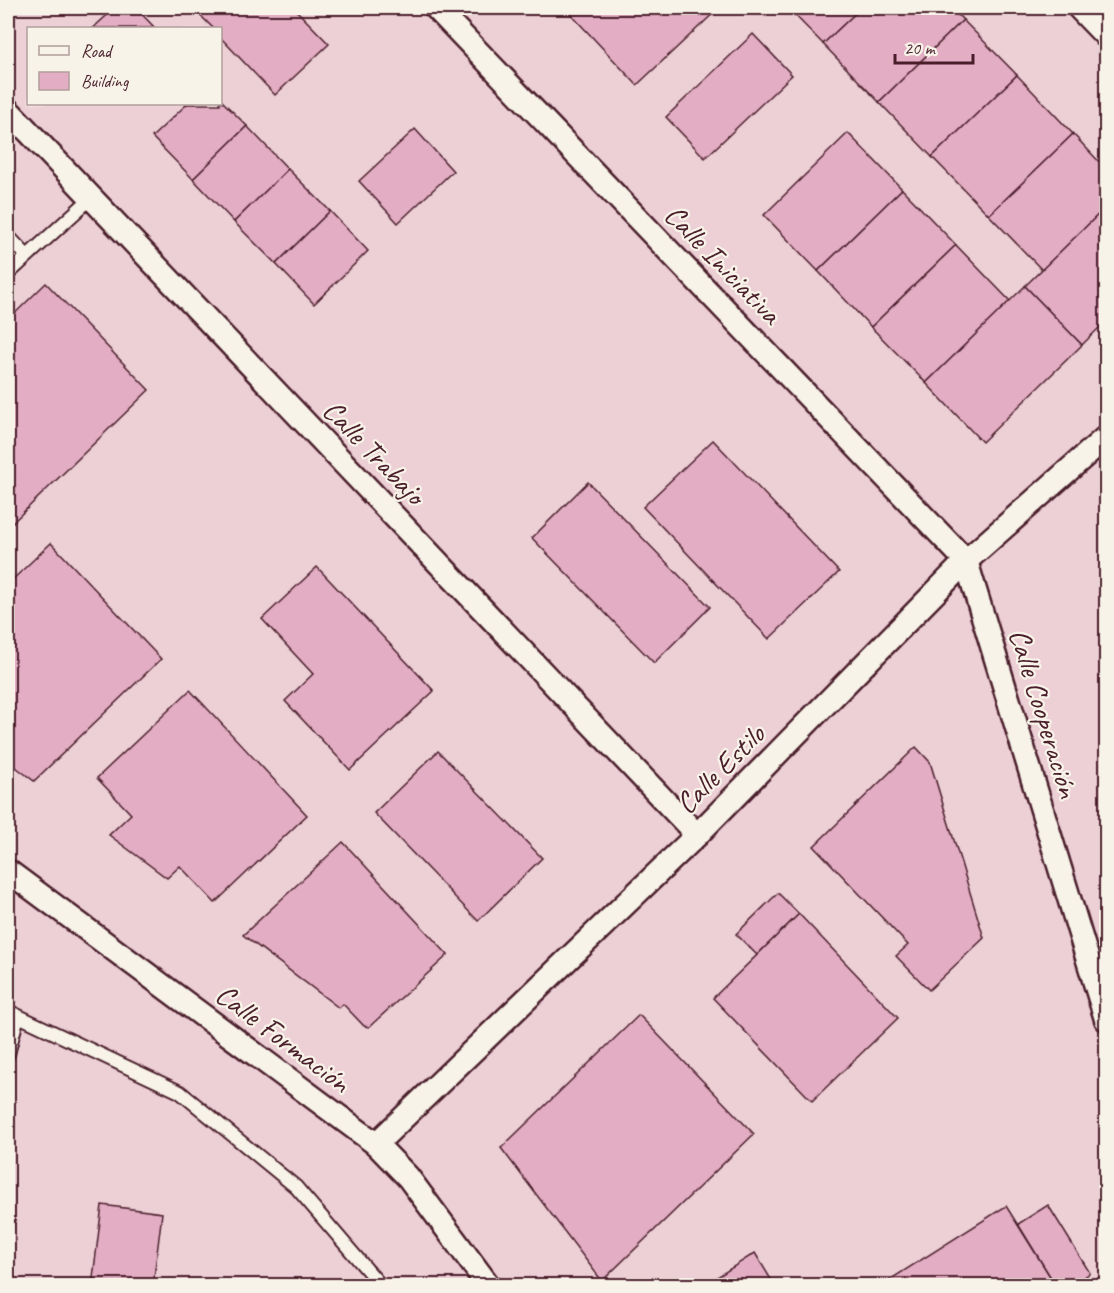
<svg xmlns="http://www.w3.org/2000/svg" width="1114" height="1293" viewBox="0 0 1114 1293" font-family="Caveat,sans-serif">
	<style>
		.built { fill: #edcfd6; fill-rule: evenodd }
		.building { fill: #e3adc4; stroke: #4a1f2b; stroke-width: 1.5 }
		.lines { fill: none; stroke-linecap: round; stroke-linejoin: round }
		.service-casing { stroke: #4a1f2b; stroke-width: 16 }
		.minor-casing { stroke: #4a1f2b; stroke-width: 27 }
		.service { stroke: #f7f3e8; stroke-width: 12 }
		.minor { stroke: #f7f3e8; stroke-width: 22 }
		.labels { text-anchor: middle; dominant-baseline: central; stroke-width: 4.5; stroke-linejoin: round; paint-order: stroke }
		.street-label { font-size: 30px; fill: #4a1f2b; stroke: #f7f3e8 }
	</style>
	<rect width="100%" height="100%" fill="#f1dedd"/>
	<filter id="ink" filterUnits="userSpaceOnUse"><feTurbulence type="fractalNoise" baseFrequency=".0167" numOctaves="2"/><feDisplacementMap in="SourceGraphic" scale="12" xChannelSelector="R" yChannelSelector="G"/><feConvolveMatrix kernelMatrix="1 2 1 2 8 2 1 2 1" color-interpolation-filters="sRGB"/></filter>
	<g filter="url(#ink)">
		<path class="built" d="M8,8h1098v1277h-1098zM28,28h192v76h-192z"/>
		<g class="building">
			<path d="M115,8h21l19,20h-62z"/>
			<path d="M193,8h101l35,36 -54,51 -55,-58v-9h-7z"/>
			<path d="M565,8h154l-82,77z"/>
			<path d="M788,8h73l-38,36z"/>
			<path d="M861,8h90l12,12 -84,82 -56,-58z"/>
			<path d="M963,20l54,55 -85,82 -53,-55z"/>
			<path d="M753,34l39,41 -87,83 -39,-41z"/>
			<path d="M1017,75l56,59 -84,81 -57,-58z"/>
			<path d="M220,99l27,27 -54,53 -41,-42 35,-33h33z"/>
			<path d="M247,126l41,43 -54,53 -41,-43z"/>
			<path d="M415,129l38,42 -55,52 -39,-42z"/>
			<path d="M848,133l54,56 -84,82 -54,-56z"/>
			<path d="M1073,134l33,35v38l-64,63 -53,-55z"/>
			<path d="M288,169l42,42 -54,53 -42,-42z"/>
			<path d="M902,189l54,56 -85,82 -53,-56z"/>
			<path d="M1106,207v114l-24,24 -57,-59z"/>
			<path d="M330,211l38,40 -54,53 -38,-40z"/>
			<path d="M956,245l54,56 -84,82 -55,-56z"/>
			<path d="M46,283l103,107 -141,137v-207z"/>
			<path d="M1025,286l57,59 -100,97 -56,-59z"/>
			<path d="M713,440l126,132 -70,67 -126,-132z"/>
			<path d="M588,482l122,125 -56,56 -122,-125z"/>
			<path d="M51,543l110,116 -127,122 -26,-20v-177z"/>
			<path d="M317,567l117,124 -84,79 -65,-69 28,-27 -51,-55z"/>
			<path d="M190,690l117,125 -92,88 -35,-37 -13,12 -58,-43 22,-21 -34,-36z"/>
			<path d="M916,747l14,15 54,176 -55,52 -33,-34 12,-11 -94,-99z"/>
			<path d="M438,751l104,107 -64,63 -104,-108z"/>
			<path d="M343,842l105,113 -79,72 -5,-1 -21,-22 -4,4 -96,-73z"/>
			<path d="M778,893l21,21 -42,41 -21,-21z"/>
			<path d="M799,914l99,104 -86,83 -99,-103z"/>
			<path d="M639,1015l115,119 -152,147 -101,-133z"/>
			<path d="M102,1205l60,8 -9,73h-61z"/>
			<path d="M1048,1205l42,68 -19,13h-15l-38,-62z"/>
			<path d="M1006,1206l50,80h-176z"/>
			<path d="M755,1253l20,33h-72z"/>
		</g>
		<g class="lines">
			<g class="service-casing">
				<g id="service">
					<path d="M8,236l19,20"/>
					<path d="M8,274l83,-76"/>
					<path d="M8,1011l172,81 116,95 85,99"/>
					<path d="M8,1054l10,-38"/>
				</g>
			</g>
			<g class="minor-casing">
				<g id="minor">
					<path d="M436,8l530,553 140,458"/>
					<path d="M1079,8l27,28"/>
					<path d="M8,110l689,725"/>
					<path d="M8,871l368,273 32,33 81,109"/>
					<path d="M376,1144l321,-309 269,-274 140,-124"/>
				</g>
			</g>
			<use href="#service" class="service"/>
			<use href="#minor" class="minor"/>
		</g>
	</g>
	<g class="labels">
		<g class="street-label">
			<text transform="translate(723 264) rotate(46)">Calle Iniciativa</text>
			<text transform="translate(374 452) rotate(46)">Calle Trabajo</text>
			<text transform="translate(1044 713) rotate(73)">Calle Cooperación</text>
			<text transform="translate(720 769) rotate(-45)">Calle Estilo</text>
			<text transform="translate(283 1038) rotate(37)">Calle Formación</text>
		</g>
	</g>
	<rect width="1114" height="1293" fill="none" stroke="#f7f3e8" stroke-width="30"/>
	<rect x="15" y="15" width="1084" height="1263" fill="none" stroke="#4a1f2b" stroke-width="2" filter="url(#ink)"/>
	<rect x="27" y="27" width="195" height="78" fill="#f7f3e8" stroke="#b29e9c" stroke-width="1.5"/>
	<rect x="39" y="46" width="30" height="9" fill="#f7f3e8" stroke="#b29e9c" stroke-width="1.5"/>
	<text x="81" y="57" font-size="18" fill="#4a1f2b">Road</text>
	<rect x="39" y="72" width="30" height="18" fill="#e3adc4" stroke="#b29e9c" stroke-width="1.5"/>
	<text x="81" y="87" font-size="18" fill="#4a1f2b">Building</text>
	<path d="M895 54v9h78v-9" fill="none" stroke="#4a1f2b" stroke-width="3"/>
	<text x="904" y="54" font-size="18" fill="#4a1f2b" stroke="#f7f3e8" stroke-width="4.5" paint-order="stroke">20 m</text>
</svg>
